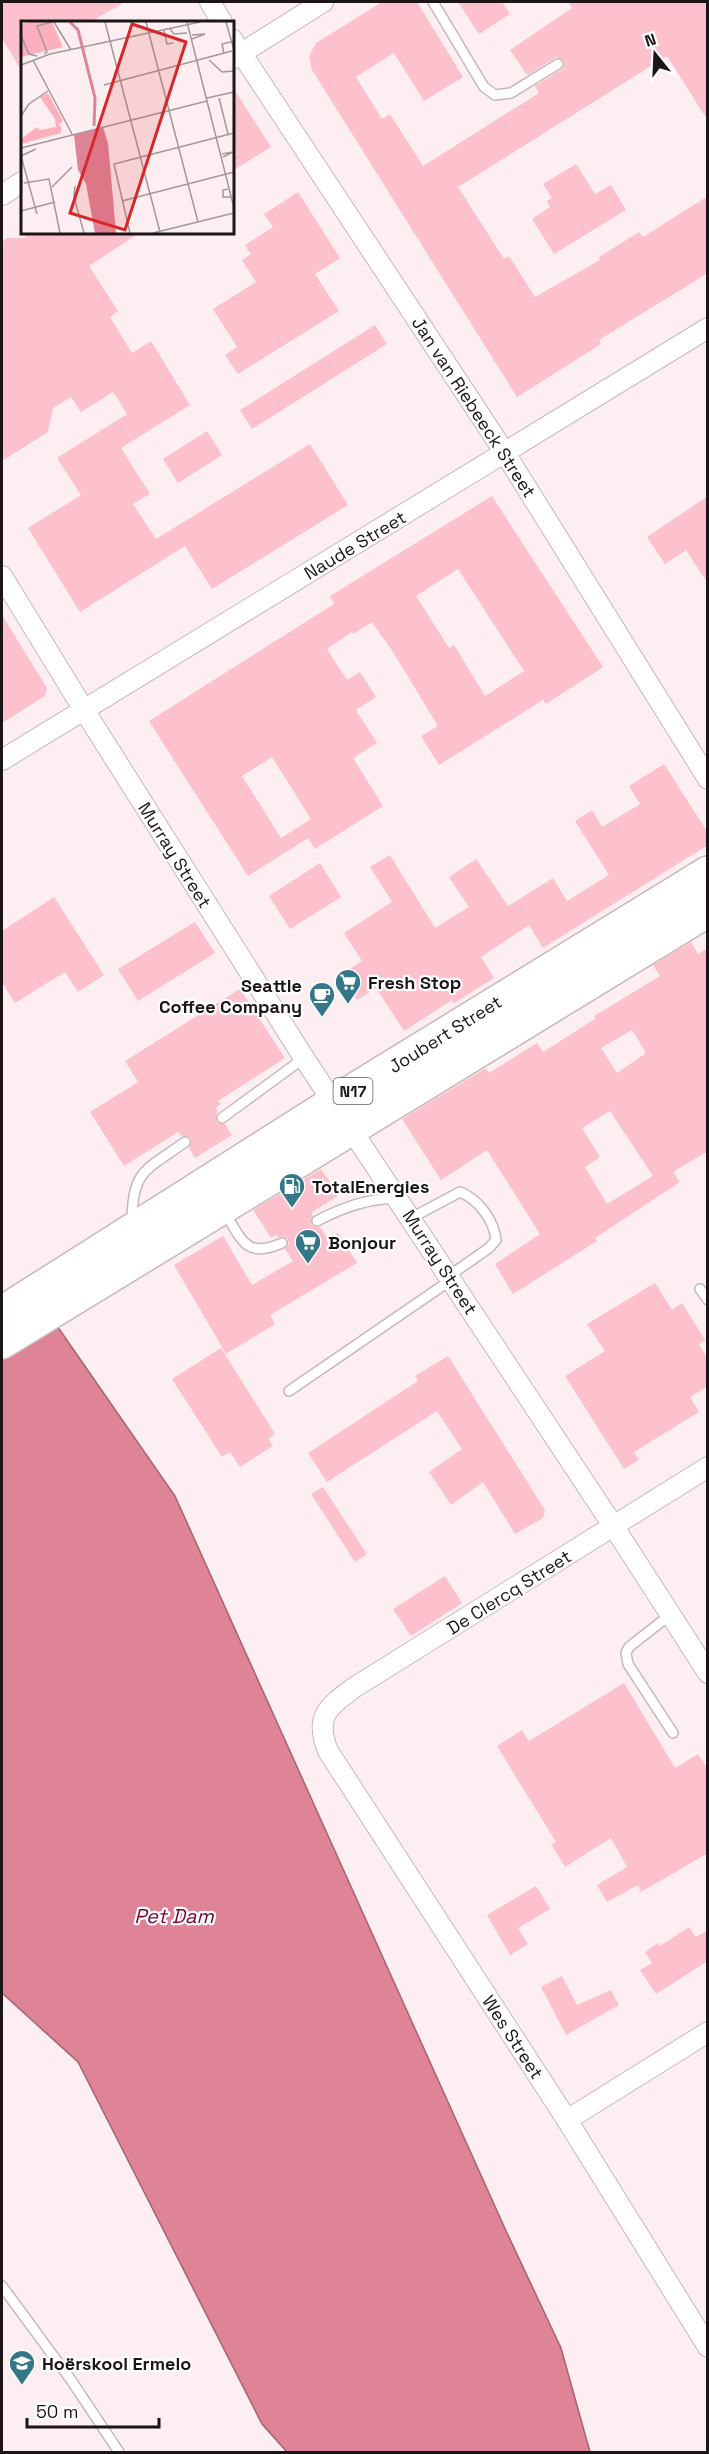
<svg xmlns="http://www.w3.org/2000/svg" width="709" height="2454" viewBox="0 0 709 2454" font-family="'Space Grotesk',sans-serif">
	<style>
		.water { fill: #df8497; stroke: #a46370; stroke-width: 1.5 }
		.building { fill: #fcc1cc; fill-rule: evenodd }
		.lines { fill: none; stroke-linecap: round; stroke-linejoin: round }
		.lane-casing { stroke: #c7b7b9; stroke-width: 12 }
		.street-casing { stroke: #c7b7b9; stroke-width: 22 }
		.highway-casing { stroke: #c7b7b9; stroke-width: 36 }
		.lane { stroke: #fff; stroke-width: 9 }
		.street { stroke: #fff; stroke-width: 20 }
		.highway { stroke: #fff; stroke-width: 33 }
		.labels { text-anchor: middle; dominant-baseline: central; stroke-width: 4.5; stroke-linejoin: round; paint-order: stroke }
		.shield { fill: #fff; stroke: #5f5b5c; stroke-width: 1.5 }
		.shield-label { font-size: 16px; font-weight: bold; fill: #1b1516 }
		.street-label { font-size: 18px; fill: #1b1516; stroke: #fff }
		.poi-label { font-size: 18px; font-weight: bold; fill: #1b1516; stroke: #fff; text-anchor: start }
		.water-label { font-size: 20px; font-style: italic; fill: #760331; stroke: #fff }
		.inset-river { fill: none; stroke: #df8497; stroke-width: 3 }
		.inset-road { fill: none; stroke: #a39899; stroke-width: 1.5 }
		.view { fill: #d62828; fill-opacity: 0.15; stroke: #d62828; stroke-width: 3 }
		.inset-edge { fill: none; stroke: #1b1516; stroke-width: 3 }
	</style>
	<rect width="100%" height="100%" fill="#fdeff1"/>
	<path class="water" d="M55,1323l120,173 332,737 54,115 29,104h-303l-25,-28 -184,-362 -76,-69v-634z"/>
	<g class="building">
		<path d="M2,2h123l-35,20h-68v50l-20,-34z"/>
		<path d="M382,2h35l46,75 -39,24 -30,-48 -38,24 26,42 8,-5 33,52 116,-73 -4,-7 29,-18v-7l-7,-4 -30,18 -17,-25 62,-42 -4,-6h140v119l-41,-65 -209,131 46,72 5,-3 26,41 65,-37 -1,-3 40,-25 4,5 65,-41v77l-109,67 2,4 -84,53 -205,-327 -3,-14 7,-13z"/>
		<path d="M458,2h44l8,12 -31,20z"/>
		<path d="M232,86l39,61 -39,24z"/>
		<path d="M576,164l19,30 16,-9 15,25 -72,44 -22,-35 18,-12 -3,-6 5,-3 -9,-14z"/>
		<path d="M298,192l42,66 -25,16 24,37 -101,63 -13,-19 12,-8 -24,-38 43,-27 -14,-22 9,-6 -6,-9 28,-18 -9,-13z"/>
		<path d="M23,232h118l-52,34 29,45 -8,6 22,36 19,-12 39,64 -69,43 29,46 -17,10 23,35 154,-95 38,61 -136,84 -27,-43 -105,66 -52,-84 53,-33 -24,-37 70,-44 -14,-22 -32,20 -10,-15 -18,11 -5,24 -46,29v-219l5,-4h19z"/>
		<path d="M375,325l12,19 -135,85 -12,-19z"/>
		<path d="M207,431l15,24 -44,28 -15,-24z"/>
		<path d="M492,496l111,171 -57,37 -3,-4 -104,65 -18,-29 17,-10 -45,-74 -21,-30 -19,12 -1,-2 -25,17 20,31 13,-8 16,25 -20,13 21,33 -24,15 30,48 -68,43 -7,-11 -60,38 -99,-155 185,-117 -4,-8zM458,569l66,102 -39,25 -31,-51 -5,3 -33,-52zM272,757l39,62 -30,19 -39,-62z"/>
		<path d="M708,496v88l-22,-34 -21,14 -18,-27z"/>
		<path d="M2,615l45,73 -2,8 -43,27z"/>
		<path d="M664,764l44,69v12l-165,103 -14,-23 -48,32 13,21 -40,25 -2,-3 -48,31 -28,-43 -19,12 -16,-25 21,-14 -18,-28 48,-31 -22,-35 20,-12 45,73 34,-21 -20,-30 27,-18 32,47 45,-28 14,23 42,-26 -34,-54 17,-11 10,17 38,-23 -11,-18z"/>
		<path d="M320,863l21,34 -51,32 -21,-33z"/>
		<path d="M54,897l50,78 -26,17 -13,-20 -50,31 -13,-21v-51z"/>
		<path d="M195,922l20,31 -77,48 -20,-32z"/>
		<path d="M691,942l7,12 10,-6v203l-35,21 7,10 -85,56 2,3 -84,53 -18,-30 45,-30 -53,-84 -46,30 -39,-61 84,-51 3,5 48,-30 6,9 52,-33 -1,-3 66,-40 -7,-11zM632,1030l14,23 -29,20 -16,-25zM610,1111l43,65 -46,28 -22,-37 15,-10 -18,-29z"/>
		<path d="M240,989l45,69 -67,43 3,3 -5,4 2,4 -2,4v5l4,3h5l7,11 -37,23 -6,-10 2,-9 -4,-3h-5l-4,-4 -54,34 -34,-54 48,-30 -13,-21z"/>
		<path d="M321,1169l18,26 -28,18 2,3 -2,8 3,3h6l8,12 10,-6 19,30 -87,52 5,9 -49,30 -52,-89 49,-29 29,49 41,-24 -8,-12 4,-5 -2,-6 -9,-1 -2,-2 -5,3 -18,-28z"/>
		<path d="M655,1283l17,27 10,-7 23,37 -6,4 9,15v27l-18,11 9,15 -65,40 5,8 -15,9 -59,-93 40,-25 -18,-27z"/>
		<path d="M221,1348l54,86 -7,5 5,7 -33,21 -10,-15 -8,5 -50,-78z"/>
		<path d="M448,1356l97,154 -2,8 -28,16 -32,-52 -32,23 -22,-33 33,-23 -25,-38 -110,71 -19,-29 110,-72 -3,-5z"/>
		<path d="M323,1487l44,67 -12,8 -44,-68z"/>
		<path d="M445,1576l17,27 -51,33 -18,-27z"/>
		<path d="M624,1683l51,85 23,-14 10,15v84l-67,39 -3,-7 -31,17 -10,-17 30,-18 -16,-29 -46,29 -14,-23 5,-2 -59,-96 25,-16 7,11z"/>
		<path d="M536,1886l14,23 -32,19 10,16 -18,11 -23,-40z"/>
		<path d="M689,1927l7,10 12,-7v31l-52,33 -16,-24 12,-7 -7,-11 13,-9 2,3z"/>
		<path d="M562,1976l15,29 34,-15 8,15 -53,30 -25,-48z"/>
	</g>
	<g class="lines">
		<g class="lane-casing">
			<g id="lane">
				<path d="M433,2l51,85 11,8 16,-2 47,-29"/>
				<path d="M222,1118l82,-60"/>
				<path d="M225,1213c17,27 21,46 57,30"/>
				<path d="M411,1218l49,-26c18,7 34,28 36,48l-7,8 -40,28"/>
				<path d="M317,1221c26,-14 50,-22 80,-23"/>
				<path d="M132,1223c0,-53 13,-52 53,-81"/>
				<path d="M700,1289l8,11"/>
				<path d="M289,1391l162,-111"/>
				<path d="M670,1615l-41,32 -3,6 2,11 45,69"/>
				<path d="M2,2286l69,94 48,72"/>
			</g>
		</g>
		<g class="street-casing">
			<g id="street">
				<path d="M210,2l12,20"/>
				<path d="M232,39l273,414 203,326"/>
				<path d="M232,59l91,-57"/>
				<path d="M2,195l20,-13"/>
				<path d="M2,576l82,134 220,348 310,469 94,146"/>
				<path d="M2,760l706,-432"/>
				<path d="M708,1467l-353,220c-27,20 -41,29 -27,64l239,369 141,227"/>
				<path d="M567,2120l141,-88"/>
			</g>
		</g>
		<g class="highway-casing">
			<g id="highway">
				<path d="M2,1313l333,-211 373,-229"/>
				<path d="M2,1342l706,-432"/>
			</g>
		</g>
		<use href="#lane" class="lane"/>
		<use href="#street" class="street"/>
		<use href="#highway" class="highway"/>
	</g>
	<defs>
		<g id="supermarket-pin" transform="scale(1.35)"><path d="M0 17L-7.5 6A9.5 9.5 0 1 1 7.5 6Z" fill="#347788" stroke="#fff"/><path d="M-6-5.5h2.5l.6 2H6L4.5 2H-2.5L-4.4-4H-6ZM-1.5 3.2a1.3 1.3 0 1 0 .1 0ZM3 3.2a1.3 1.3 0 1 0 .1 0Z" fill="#fff"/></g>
		<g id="cafe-pin" transform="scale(1.35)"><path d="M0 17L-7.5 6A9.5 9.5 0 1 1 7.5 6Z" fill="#347788" stroke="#fff"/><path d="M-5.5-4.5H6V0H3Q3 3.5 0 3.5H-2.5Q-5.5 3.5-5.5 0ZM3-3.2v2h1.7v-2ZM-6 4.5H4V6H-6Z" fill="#fff"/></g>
		<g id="fuel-pin" transform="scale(1.35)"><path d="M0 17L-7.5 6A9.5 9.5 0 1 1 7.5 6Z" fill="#347788" stroke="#fff"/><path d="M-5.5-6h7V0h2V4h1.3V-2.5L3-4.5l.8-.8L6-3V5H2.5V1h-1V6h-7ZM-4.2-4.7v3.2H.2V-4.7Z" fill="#fff"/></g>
		<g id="school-pin" transform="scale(1.35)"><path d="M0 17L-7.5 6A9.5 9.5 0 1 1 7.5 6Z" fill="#347788" stroke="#fff"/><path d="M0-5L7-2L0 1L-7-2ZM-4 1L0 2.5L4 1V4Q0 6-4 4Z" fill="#fff"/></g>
	</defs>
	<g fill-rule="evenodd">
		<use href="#supermarket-pin" x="348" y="982"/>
		<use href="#cafe-pin" x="322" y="995"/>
		<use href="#fuel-pin" x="292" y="1186"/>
		<use href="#supermarket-pin" x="308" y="1242"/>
		<use href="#school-pin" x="22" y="2363"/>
	</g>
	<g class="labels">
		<rect class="shield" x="333.5" y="1078" width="39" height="26" rx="4.5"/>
		<g class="shield-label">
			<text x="353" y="1091">N17</text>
		</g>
		<g class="street-label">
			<text transform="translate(474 407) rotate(57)">Jan van Riebeeck Street</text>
			<text transform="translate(355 545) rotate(-31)">Naude Street</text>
			<text transform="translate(175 855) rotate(58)">Murray Street</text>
			<text transform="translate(445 1034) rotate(-32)">Joubert Street</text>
			<text transform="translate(440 1262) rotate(57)">Murray Street</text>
			<text transform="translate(509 1592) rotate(-32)">De Clercq Street</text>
			<text transform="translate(513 2037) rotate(57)">Wes Street</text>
		</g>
		<g class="poi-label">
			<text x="368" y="982">Fresh Stop</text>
			<text x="302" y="985" text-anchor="end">Seattle<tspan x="302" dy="21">Coffee Company</tspan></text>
			<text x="312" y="1186">TotalEnergies</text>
			<text x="328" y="1242">Bonjour</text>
			<text x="42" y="2363">Hoërskool Ermelo</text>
		</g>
		<g class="water-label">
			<text x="174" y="1916">Pet Dam</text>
		</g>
	</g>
	<g transform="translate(21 21)">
		<rect width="213" height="213" fill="#fdeff1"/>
		<path d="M9,1h22l11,25 -42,10v-33zM27,72l15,28 -5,4 3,1v7l-40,11v-5l16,-12 3,3 16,-3 -1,-8 -15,-22z" fill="#feafbd"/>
		<path d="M82,106l5,16 8,90h-21l-9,-49 -8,-14 -4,-35z" fill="#df8497"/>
		<path class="inset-river" d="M49,1l8,8 17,68 -1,28"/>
		<path class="inset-road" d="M33,1l17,28M84,1l55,210M125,1l52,200M166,1l47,186M205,1l8,28M149,8l4,5 13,-1M143,9l3,14 6,-1M0,14l8,19 8,2M171,14l13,-1 -13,5M23,33l3,-2 -10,-26 15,-4M203,33l-2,-10 12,-3M12,39l39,74M188,39l13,12 12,-1M0,44l29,-11 150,-32M83,64l128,-34M186,77l27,-6M198,77l9,36M0,95l8,-12 19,-13M0,127l186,-47M15,128l-15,7 16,58M201,133l11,-2 -10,5M3,162l25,-4 11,54M54,165l-1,11 10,36M31,166l20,-20M207,168l-5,1v7h8M0,180l1,-21M101,180l112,-29M0,190l34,-9M109,212l-16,-69 120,-31M132,212l81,-20"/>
		<path class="view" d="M111,3l54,18 -61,188 -55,-17z"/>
		<rect width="213" height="213" class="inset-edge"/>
	</g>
	<rect width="709" height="2454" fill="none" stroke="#1b1516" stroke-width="6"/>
	<g transform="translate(655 54) rotate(342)" stroke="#ffffff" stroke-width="4.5" paint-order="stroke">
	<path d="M0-4.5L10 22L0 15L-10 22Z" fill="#1b1516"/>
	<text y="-9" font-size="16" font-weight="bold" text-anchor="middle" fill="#1b1516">N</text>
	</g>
	<path d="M27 2418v9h132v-9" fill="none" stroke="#1b1516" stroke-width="3"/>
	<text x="36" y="2418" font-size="18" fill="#1b1516" stroke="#ffffff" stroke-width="4.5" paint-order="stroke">50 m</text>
</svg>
